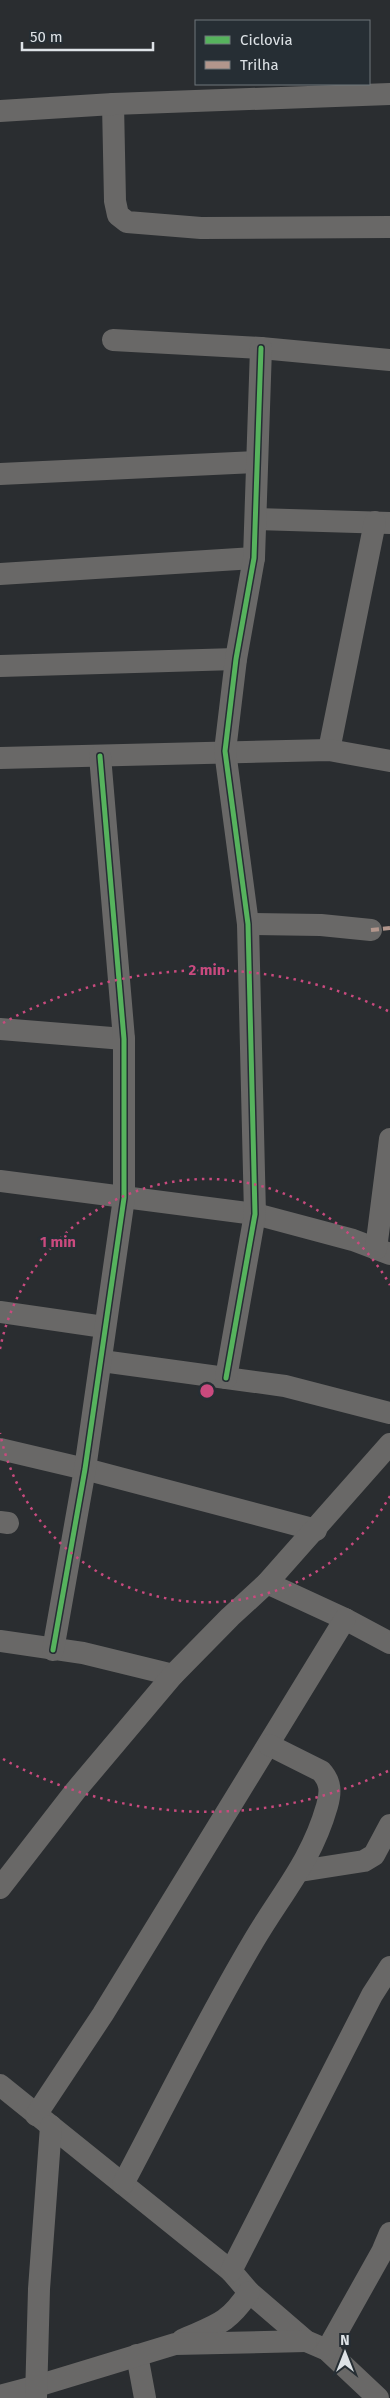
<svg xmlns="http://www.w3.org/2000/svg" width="390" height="2398" viewBox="0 0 390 2398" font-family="'Fira Sans',sans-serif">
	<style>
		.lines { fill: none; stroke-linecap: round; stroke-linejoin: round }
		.minor { stroke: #696867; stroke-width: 22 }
		.quiet { stroke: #b2968c; stroke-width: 4; stroke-dasharray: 8 4; stroke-linecap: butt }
		.cycleway-casing { stroke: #262e34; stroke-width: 8 }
		.cycleway { stroke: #56b35d; stroke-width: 5 }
		.ring { fill: none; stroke: #c94a7e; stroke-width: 2.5; stroke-dasharray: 2.5 5 }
		.centre { fill: #c94a7e; stroke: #262e34; stroke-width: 2.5 }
		.ring-label { font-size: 15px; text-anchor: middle; font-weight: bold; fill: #c94a7e; stroke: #262e34; stroke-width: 5; stroke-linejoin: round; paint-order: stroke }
	</style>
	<rect width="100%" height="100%" fill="#2a2d30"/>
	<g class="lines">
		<g class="minor">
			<path d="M113,104l2,97 3,14 9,7 74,6 189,-1"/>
			<path d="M0,111l113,-7 277,-10"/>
			<path d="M113,340l148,8 129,12"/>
			<path d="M0,474l257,-12"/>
			<path d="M256,519l134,4"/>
			<path d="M0,574l254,-16"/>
			<path d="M0,666l236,-7"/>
			<path d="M329,750l46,-228"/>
			<path d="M0,758l329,-8 61,11"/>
			<path d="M248,924l73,1 50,5"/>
			<path d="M0,1029l124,10"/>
			<path d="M0,1181l255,33 98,26 37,14"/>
			<path d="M376,1249l14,-110"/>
			<path d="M0,1312l104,15"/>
			<path d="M102,1361l183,25 105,27"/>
			<path d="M226,1378l29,-164 -7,-290 -23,-173 11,-92 18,-101 7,-210"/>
			<path d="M0,1449l85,20 231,61"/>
			<path d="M0,1522l8,1"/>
			<path d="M267,1583l78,36 45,24"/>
			<path d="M0,1641l83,12 90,22"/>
			<path d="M53,1650l32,-181 39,-271v-159l-24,-283"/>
			<path d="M300,1871l64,-10 10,-6 16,-30"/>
			<path d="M0,1888l76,-98 97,-115 57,-58 37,-34 123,-139"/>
			<path d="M0,2085l231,186 18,21 57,49 21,9 51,48"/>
			<path d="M36,2115l67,-101 242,-395"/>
			<path d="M123,2184c43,-81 83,-163 130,-242 28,-48 58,-80 74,-136 4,-14 4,-24 -6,-35l-52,-26"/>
			<path d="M231,2271l141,-276 18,-28"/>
			<path d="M182,2340c34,-15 46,-16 67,-48"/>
			<path d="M327,2350l55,-98 8,-19"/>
			<path d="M137,2355l8,43"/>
			<path d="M0,2396l37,-10 138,-42 131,-3"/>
			<path d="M36,2398l3,-109 12,-163"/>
		</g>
		<path class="quiet" d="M371,930l19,-2"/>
		<g class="cycleway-casing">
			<g id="cycleway">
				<path d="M226,1378l29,-164 -7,-290 -23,-173 11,-92 18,-101 7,-210"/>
				<path d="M53,1650l32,-181 39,-271v-159l-24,-283"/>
			</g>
		</g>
		<use href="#cycleway" class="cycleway"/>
	</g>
	<g class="ring">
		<path d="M390 1496A211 211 0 0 1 0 1433M0 1349A211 211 0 0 1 390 1285"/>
		<path d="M388 1771A421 421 0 0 1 3 1759M3 1023A421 421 0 0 1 388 1011"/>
	</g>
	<circle cx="207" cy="1391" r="8" class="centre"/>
	<g class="ring-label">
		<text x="207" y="975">2 min</text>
		<text x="58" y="1247">1 min</text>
	</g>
	<rect x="195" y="20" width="175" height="65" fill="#262e34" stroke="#6f767b"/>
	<rect x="205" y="36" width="25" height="8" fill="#56b35d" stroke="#6f767b"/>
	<text x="240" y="45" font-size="15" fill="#dde2e6">Ciclovia</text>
	<rect x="205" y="61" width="25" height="8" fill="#b2968c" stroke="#6f767b"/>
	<text x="240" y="70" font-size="15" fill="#dde2e6">Trilha</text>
	<g transform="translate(345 2353)" stroke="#262e34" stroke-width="4" paint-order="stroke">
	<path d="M0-4L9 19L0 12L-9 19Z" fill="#dde2e6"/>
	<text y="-8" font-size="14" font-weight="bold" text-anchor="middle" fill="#dde2e6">N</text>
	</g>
	<path d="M22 42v8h131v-8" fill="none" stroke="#dde2e6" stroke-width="2.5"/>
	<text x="30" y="42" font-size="15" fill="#dde2e6" stroke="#262e34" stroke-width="4" paint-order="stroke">50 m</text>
</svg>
